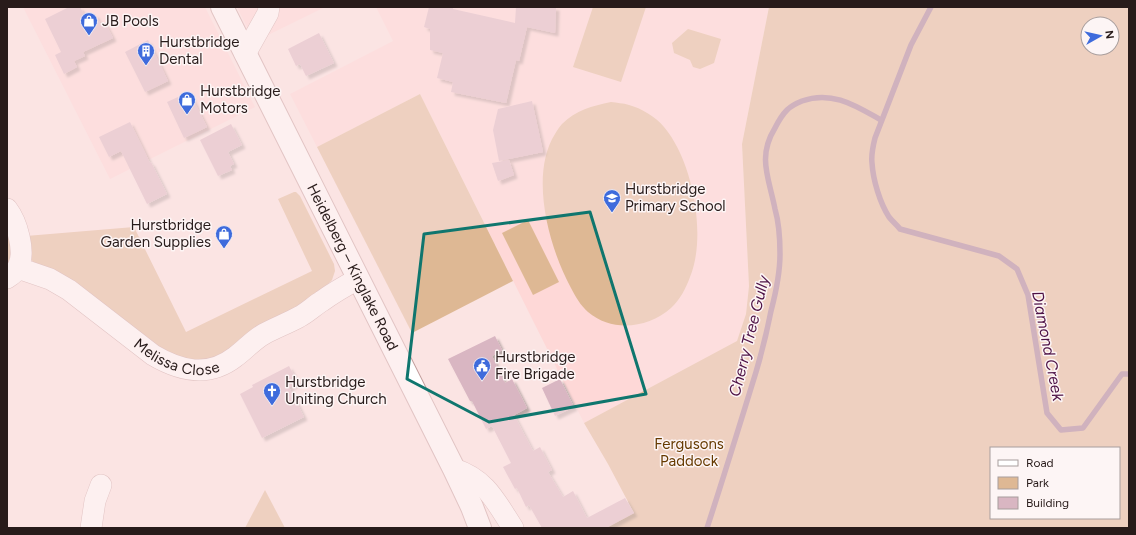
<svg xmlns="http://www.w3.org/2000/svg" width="1136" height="535" viewBox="0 0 1136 535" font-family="Figtree,sans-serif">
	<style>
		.built { fill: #fed8d7 }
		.green { fill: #deb894; fill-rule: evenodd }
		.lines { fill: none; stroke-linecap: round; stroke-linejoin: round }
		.stream { stroke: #9c7590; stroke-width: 5.5 }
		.building { fill: #d9b6c2; filter: url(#shadow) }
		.minor-casing { stroke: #c39f9e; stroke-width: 22 }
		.major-casing { stroke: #c39f9e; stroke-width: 24 }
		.minor { stroke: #fff; stroke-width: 21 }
		.major { stroke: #fff; stroke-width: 22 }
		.marked { fill: none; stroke: #0f766e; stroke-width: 3; stroke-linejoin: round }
		.labels { text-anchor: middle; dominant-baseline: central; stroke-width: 3; stroke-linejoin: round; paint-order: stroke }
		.poi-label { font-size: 15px; fill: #281b1a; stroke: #fdf5f5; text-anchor: start }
		.street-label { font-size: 15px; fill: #281b1a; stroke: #fdf5f5 }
		.park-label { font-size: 15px; fill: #663a00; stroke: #fdf5f5 }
		.water-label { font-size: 16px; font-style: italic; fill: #4d1145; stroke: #fdf5f5 }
	</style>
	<defs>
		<filter id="shadow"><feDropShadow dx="3.5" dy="3.5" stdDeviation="1" flood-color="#0004"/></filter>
	</defs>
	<rect width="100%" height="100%" fill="#fbe4e3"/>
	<g class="built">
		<path d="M23,7h182l50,100 -145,72z"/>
		<path d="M237,7h88l-71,35z"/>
		<path d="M376,7h393l-27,137 7,142 -3,28 -9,28 -153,81 -164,-329 -103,53 -27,-53 103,-53z"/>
	</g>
	<g class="green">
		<path d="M593,7h53l-25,75 -48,-15z"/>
		<path d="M769,7h360v521h-523l28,-15 -26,-49 -24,-41 153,-82 9,-27 3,-28 -7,-142zM1088,24h24v24h-24zM991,448h128v70h-128z"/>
		<path d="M688,29l33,10 -7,24 -14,6 -7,-2 -3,-7 -16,-7 -2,-10z"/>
		<path d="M420,94l93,187 -101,52 -95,-186z"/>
		<path d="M611,102c6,1 12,1 18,3 12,3 27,12 35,22 29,34 43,109 26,150 -4,11 -10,23 -19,31 -23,20 -58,25 -83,4 -7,-6 -13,-16 -17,-24 -22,-40 -42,-113 -16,-154 2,-3 4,-7 7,-10 14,-14 30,-18 49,-22z"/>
		<path d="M294,192h2l4,4 34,68 1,7 -3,9 -13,14 -88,57 -29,11 -31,-7 -136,-91 -5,-6 -4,-22 108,-9 52,105 126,-61 -34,-72z"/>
		<path d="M528,220l31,62 -26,13 -31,-62z"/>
		<path d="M7,223l6,26 -6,18z"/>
		<path d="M265,490l20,38h-40z"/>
	</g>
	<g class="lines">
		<g class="stream">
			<path d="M931,7l-20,38 -36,93c-2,8 -4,17 -3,25 1,17 8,40 17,54 3,4 8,8 11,12l99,27 18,13 11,26 19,118 14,17 22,-2 39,-54h7"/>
			<path d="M707,528c17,-52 33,-104 49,-156 6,-20 11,-41 15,-61 5,-19 9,-38 9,-57 0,-15 -1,-31 -5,-45 -6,-31 -18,-52 0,-81 3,-6 7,-13 12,-18 4,-4 10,-7 15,-9 30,-11 54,5 79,19"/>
		</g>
	</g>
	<g class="building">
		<path d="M69,7h11l6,11 9,-4 6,11 4,-2 8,15 -30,14 2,4 -11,5 3,6 -13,7 -9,-19 6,-3 -16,-33z"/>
		<path d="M429,7h24v2l62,14 1,-16h40l-1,26 -28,-6 -8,34 -3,-1 -10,43 -55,-11 2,-10 -16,-4 6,-25 -13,-3v-21l-6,-2z"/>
		<path d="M319,33l15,30 -28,13 -6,-12 -4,2 -8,-17z"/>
		<path d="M148,40l20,41 -23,11 -20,-40z"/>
		<path d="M189,92l18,35 -23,11 -17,-36z"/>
		<path d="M532,101l11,51 -44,9 -6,-31 5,-21z"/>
		<path d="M130,122l20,41 1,-1 16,32 -20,10 -26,-53 -12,6 -10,-20z"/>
		<path d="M231,124l11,21 -14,7 6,12 -4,2 2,4 -14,6 -18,-36z"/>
		<path d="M509,160l5,15 -16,6 -6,-18z"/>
		<path d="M495,336l7,14 -10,6 13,27 7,-4 15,29 -13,7 19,36 7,-4 12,23 -4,2 15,25 10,-6 14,27 38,-20 9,15 -28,15h-64l-13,-23 -3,2 -9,-19 -2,1 -12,-22 8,-4 -19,-37 -6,3 -14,-28h-2l-22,-42z"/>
		<path d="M289,366l9,17 -9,4 15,30 -42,21 -22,-44 13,-7 -1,-2z"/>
		<path d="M560,379l14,28 -19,9 -13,-28z"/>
	</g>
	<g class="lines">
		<g class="minor-casing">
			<g id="minor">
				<path d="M245,54l23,-41 1,-6"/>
				<path d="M7,209c10,13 19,43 11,58 -2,5 -6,8 -11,11"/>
				<path id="s1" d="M18,268l32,11 19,11 84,65c27,16 55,23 82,2 10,-7 18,-17 29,-23 11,-6 24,-11 35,-17 8,-4 15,-11 23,-16 11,-8 23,-15 36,-22"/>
				<path d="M454,469c32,10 42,33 59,59"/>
				<path d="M91,528l4,-27 6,-16"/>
			</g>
		</g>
		<g class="major-casing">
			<g id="major">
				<path id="s2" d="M222,7l232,462 18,38 8,21"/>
			</g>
		</g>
		<use href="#minor" class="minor"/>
		<use href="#major" class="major"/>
	</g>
	<path d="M0 0H1136V535H0ZM590,212l56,182 -157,28 -82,-43 17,-145z" fill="#fbe4e3" fill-opacity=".55" fill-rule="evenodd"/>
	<path class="marked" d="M590,212l56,182 -157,28 -82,-43 17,-145z"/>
	<defs>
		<g id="shop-pin" transform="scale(0.9)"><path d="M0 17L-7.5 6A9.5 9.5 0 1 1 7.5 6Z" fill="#3e6bdc" stroke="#fdf5f5"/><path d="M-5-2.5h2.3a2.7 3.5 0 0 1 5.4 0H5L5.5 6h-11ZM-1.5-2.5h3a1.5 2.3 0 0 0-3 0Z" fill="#fff"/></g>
		<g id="building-pin" transform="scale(0.9)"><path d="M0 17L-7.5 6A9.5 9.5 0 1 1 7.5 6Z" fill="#3e6bdc" stroke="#fdf5f5"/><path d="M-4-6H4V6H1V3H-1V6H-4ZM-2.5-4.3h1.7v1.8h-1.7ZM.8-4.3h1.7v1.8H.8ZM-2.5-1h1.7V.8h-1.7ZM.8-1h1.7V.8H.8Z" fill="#fff"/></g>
		<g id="school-pin" transform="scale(0.9)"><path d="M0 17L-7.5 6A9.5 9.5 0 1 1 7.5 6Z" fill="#3e6bdc" stroke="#fdf5f5"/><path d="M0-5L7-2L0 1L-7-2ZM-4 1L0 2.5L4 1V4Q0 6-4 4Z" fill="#fff"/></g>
		<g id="civic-pin" transform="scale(0.9)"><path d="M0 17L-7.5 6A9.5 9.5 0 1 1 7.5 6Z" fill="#3e6bdc" stroke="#fdf5f5"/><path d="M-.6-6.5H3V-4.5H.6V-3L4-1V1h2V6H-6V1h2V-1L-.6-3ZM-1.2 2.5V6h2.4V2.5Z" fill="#fff"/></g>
		<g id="church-pin" transform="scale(0.9)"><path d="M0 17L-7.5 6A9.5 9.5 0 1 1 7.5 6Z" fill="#3e6bdc" stroke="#fdf5f5"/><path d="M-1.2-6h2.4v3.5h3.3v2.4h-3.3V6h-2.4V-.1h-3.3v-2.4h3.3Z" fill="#fff"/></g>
	</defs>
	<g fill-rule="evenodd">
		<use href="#shop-pin" x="89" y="21"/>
		<use href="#building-pin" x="146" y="51"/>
		<use href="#shop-pin" x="187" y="100"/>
		<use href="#school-pin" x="612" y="198"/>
		<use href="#shop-pin" x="224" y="234"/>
		<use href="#civic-pin" x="482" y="366"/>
		<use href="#church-pin" x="272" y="391"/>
	</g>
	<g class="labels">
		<g class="poi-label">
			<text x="102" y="21">JB Pools</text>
			<text x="159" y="42">Hurstbridge<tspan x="159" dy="17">Dental</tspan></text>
			<text x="200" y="91">Hurstbridge<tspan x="200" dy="17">Motors</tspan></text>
			<text x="625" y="189">Hurstbridge<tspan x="625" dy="17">Primary School</tspan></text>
			<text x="211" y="225" text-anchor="end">Hurstbridge<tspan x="211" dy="17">Garden Supplies</tspan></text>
			<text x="495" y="357">Hurstbridge<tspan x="495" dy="17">Fire Brigade</tspan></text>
			<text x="285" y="382">Hurstbridge<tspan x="285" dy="17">Uniting Church</tspan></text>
		</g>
		<g class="street-label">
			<text stroke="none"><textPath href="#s2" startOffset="291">Heidelberg – Kinglake Road</textPath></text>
			<text stroke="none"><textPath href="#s1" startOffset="186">Melissa Close</textPath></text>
		</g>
		<g class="park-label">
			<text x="689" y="444">Fergusons<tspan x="689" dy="17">Paddock</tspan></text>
		</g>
		<g class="water-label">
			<text transform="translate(749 336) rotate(-76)">Cherry Tree Gully</text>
			<text transform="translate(1048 346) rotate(79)">Diamond Creek</text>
		</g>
	</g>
	<rect width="1136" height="535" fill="none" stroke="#281b1a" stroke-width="16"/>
	<rect x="990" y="447" width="130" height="72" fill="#fdf5f5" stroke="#a89e9d"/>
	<rect x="998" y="460" width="20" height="6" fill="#ffffff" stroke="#a89e9d"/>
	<text x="1026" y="467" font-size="12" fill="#281b1a">Road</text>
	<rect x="998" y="477" width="20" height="12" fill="#deb894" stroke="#a89e9d"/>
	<text x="1026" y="487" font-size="12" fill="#281b1a">Park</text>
	<rect x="998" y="497" width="20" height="12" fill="#d9b6c2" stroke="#a89e9d"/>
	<text x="1026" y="507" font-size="12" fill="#281b1a">Building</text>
	<g transform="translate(1100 36) rotate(82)"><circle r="19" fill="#fdf5f5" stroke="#a89e9d"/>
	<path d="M0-3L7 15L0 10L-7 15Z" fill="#3e6bdc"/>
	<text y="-6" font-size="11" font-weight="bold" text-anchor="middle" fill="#281b1a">N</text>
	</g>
</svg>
